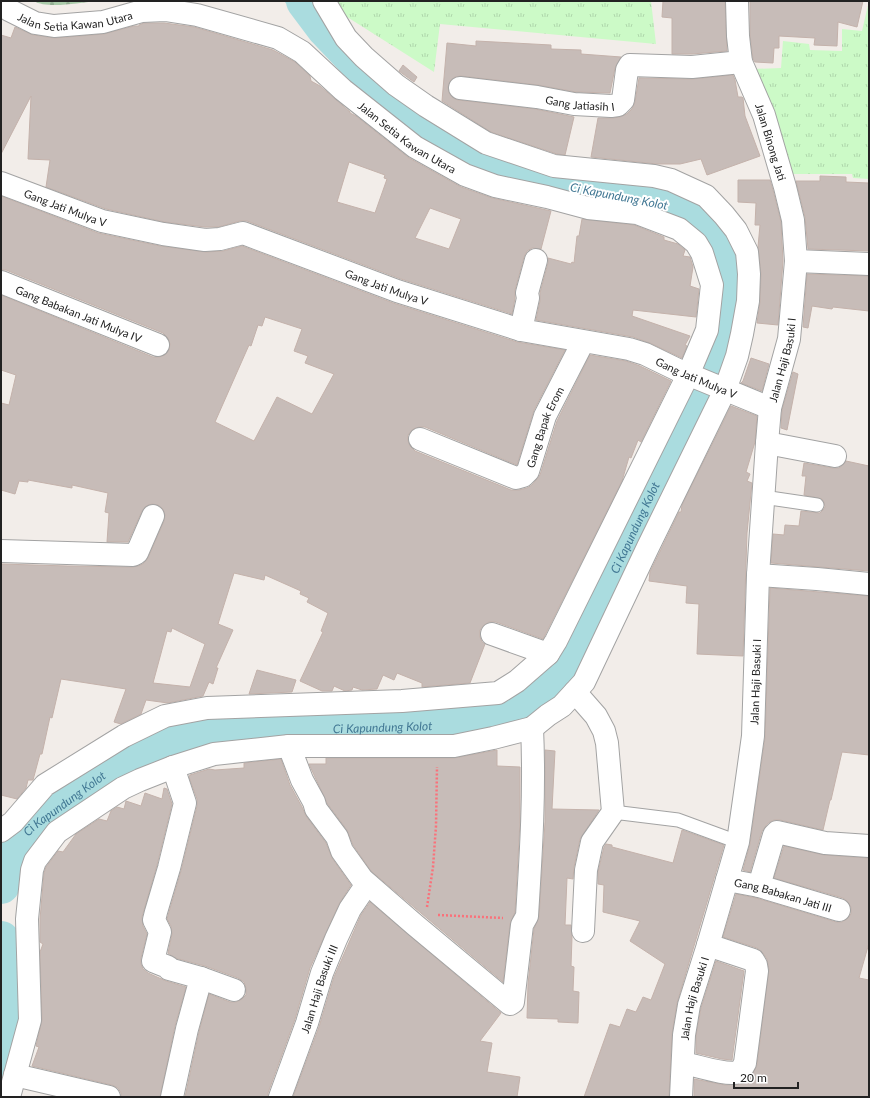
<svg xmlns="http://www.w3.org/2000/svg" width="870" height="1098" viewBox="0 0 870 1098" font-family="Lato,sans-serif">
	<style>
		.cemetery { fill: url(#cemetery-stones) }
		.park { fill: url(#park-tufts) }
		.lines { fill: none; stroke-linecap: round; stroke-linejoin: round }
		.stream { stroke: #aadcdf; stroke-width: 6 }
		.river { stroke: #aadcdf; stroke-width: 38 }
		.building { fill: #c7bcb8; stroke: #c4b2ab; fill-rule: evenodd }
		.lane-casing { stroke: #a3a3a3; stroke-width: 15 }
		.street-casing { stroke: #a3a3a3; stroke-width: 24 }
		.path { stroke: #fa717a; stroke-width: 2.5; stroke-dasharray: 2 2; stroke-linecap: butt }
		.lane { stroke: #fff; stroke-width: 13 }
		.street { stroke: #fff; stroke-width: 22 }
		.labels { text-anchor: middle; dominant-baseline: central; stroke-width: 4; stroke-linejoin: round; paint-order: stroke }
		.street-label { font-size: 11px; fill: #222; stroke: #fff }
		.water-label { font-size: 12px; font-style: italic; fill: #417793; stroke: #fff }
	</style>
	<defs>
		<pattern id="cemetery-stones" width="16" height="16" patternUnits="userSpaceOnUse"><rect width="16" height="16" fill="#aacbaa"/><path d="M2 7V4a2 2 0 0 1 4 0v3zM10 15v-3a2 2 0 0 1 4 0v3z" fill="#92ae92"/></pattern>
		<pattern id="park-tufts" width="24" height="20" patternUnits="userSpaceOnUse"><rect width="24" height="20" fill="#ccfac7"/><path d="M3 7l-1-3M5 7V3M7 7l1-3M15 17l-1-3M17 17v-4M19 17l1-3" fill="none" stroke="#afd6ab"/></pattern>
	</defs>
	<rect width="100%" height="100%" fill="#f2ede9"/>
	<path class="cemetery" d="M34,1h61c-15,2 -49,8 -61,0z"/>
	<g class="park">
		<path d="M337,1h314l5,43 -216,-20 -6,48 -90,-57z"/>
		<path d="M869,1v178l-16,-1 -1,-4h-66l-33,-105 28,-1 2,-27 26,3 1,6 32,1v-22l20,2z"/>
	</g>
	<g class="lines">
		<path class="stream" d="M288,1l20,5"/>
		<g class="river">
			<path id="s1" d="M1,885l10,-37 21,-22 74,-54 53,-27 56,-13 257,-8 52,-14 37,-31 29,-57 135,-288 4,-46 -7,-30 -18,-33 -28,-18 -51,-11 -85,-14 -83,-27 -76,-68 -55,-58 -21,-28"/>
			<path d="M1,940l5,43v45l-5,31"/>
		</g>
	</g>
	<g class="building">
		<path d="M663,1h62l2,50 -35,3h-20v-36l-10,-1z"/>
		<path d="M750,1h113l-6,26 -19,-5 -1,24 -23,-1 1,-7 -36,-2v12h-5l-1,15 -18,-1 -2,-3 -3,-24z"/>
		<path d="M144,23h20l30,4 79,23 22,12 15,14 1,5 9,5 30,26v1l6,3 53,42 52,29 31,11 59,13 -10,38 -9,-1 -5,3 -3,6 -9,33v8l-3,16 -111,-35 -154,-58h-7l-22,6h-13l-40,-5 -59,-13 -60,-22 4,-27 -22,-1 3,-63 -30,58v-119l10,3 4,-11 18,8 22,3 49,-4 30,-8h5v-1zM349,162l36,13 -1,3 3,1 -12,34 -38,-11zM430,208l31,11 -12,30 -34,-11z"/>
		<path d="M476,41l75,4v4l30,1v4l40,3 -6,11 -5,25 -34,-1 -38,-7 -77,-9 -6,1 -5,4 -2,6 1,6 4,5 5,2 77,9 39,8 -9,38 -8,-1 -66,-22 -49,-31 5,-58 29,3z"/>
		<path d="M403,65l14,12 -3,5 -15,-11z"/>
		<path d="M733,75l2,5 3,17h4l1,1 2,18 15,40 -53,19 -6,-16 -21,5h-23l-66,-7 7,-39h15l7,-1 7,-3 5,-5 3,-7 4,-24 53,1z"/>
		<path d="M820,176l26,1v5l23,1v68l-61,-2 -3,-32 -9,-36h24z"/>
		<path d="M738,180h32l3,10 8,32 2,39 -5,64 -21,-2 3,-21 1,-28 -3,-27 2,-22h-5l1,-22 -18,-1z"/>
		<path d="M1,196l97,37 62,13 46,6 17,-1 19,-5 151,57 124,39 48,8 -31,60 -17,55 -92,-38h-6l-6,2 -5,6v6l2,5 5,5 96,39h8l8,-2 5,-3 8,-10 17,-54 33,-66 36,6 14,5 31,15 -30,61 -3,-2 -7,18 -2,-1 -7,24 -79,158 -47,-17h-7l-5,3 -4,5v7l2,5 3,2 -15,39 -48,4v-4l-25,-10 -3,7 -11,-5 -6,14 -15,1 -9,-3 -1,3 -7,1 -11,-5 -2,5h-10l-22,-10 23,-49 -2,-1 7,-18 -21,-11 2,-4 -9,-4 1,-3 -36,-16 -1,5 -30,-7 -16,51 15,6 -17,38h2l-5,16 -4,-2 -6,14 -35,7 -22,-3 -5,14 -20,10 -7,-2 12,-33 -65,-10 -9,39 -2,-1 -8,37h-2l-7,26h-5l-2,8 -9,11 -16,-4v-231l67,2 65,1 5,-1 5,-2 5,-6 16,-37 1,-6 -2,-6 -5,-4 -6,-1 -6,2 -4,5 -14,31h-21l2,-29 -4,-1 3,-19 -36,-8v3l-44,-8v2l-9,-1 -4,13 -14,-4v-87l8,2 7,-30 -15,-5v-75l152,62h6l6,-2 4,-5 1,-6 -2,-6 -5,-5 -157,-63h-5zM265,317l37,12 -8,22 14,5 -3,7 29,11 -22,40 -35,-17 -23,44 -39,-19 34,-77 2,1 7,-21 4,1zM172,628l33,16 -15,43 -37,-4 14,-52 4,1z"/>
		<path d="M582,219l52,6 30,12v3l14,4 7,6 -2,6 7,1 3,10 -3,19 9,3 -3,28 -63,-7 -1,6 58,20 -5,9 2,1 -5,12 -32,-15 -17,-6 -97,-17 4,-19v-8l8,-30v-5l23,6 1,-2 2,1 3,-27h2z"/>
		<path d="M807,274l62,2v35l-36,-4 -1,2 -20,-3 -4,22 -5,-1z"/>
		<path d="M751,358l18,6 -7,27 -21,-8 2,-2z"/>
		<path d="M793,372l5,2 -11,56 -6,-2 1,-18z"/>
		<path d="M731,406l26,10 -2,26 -9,30 4,2 -3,7 5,2 -5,50 -4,123 -46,-2 2,-50 -13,-1 1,-17 -38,-5 1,-9 29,-60h2l1,-7z"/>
		<path d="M846,461l23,5v105l-98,-8 2,-29 11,1 1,-10 14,1 2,-15 19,2 3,-3 2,-3 -1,-5 -2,-3 -18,-4 2,-19h-4l2,-13 29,5h6l5,-4z"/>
		<path d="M770,588l99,8v159l-27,-3 -11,48h-1l-7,30 -43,-10h-6l-6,3 -6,8 -12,41 -7,-2 7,-26 15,-106z"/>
		<path d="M257,670l39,10 -4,12 -43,2z"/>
		<path d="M497,750v16l23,1v55l-5,90 -5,12 -7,58 -132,-111 -18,-26 -6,-15 -20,-27 -18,-39h17v-6h128z"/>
		<path d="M545,750l10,1 -3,58 47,1 -19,29 -6,28 -1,12 -6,-1 -2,47h6l1,12 -1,29 3,1 -1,24 6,1 -1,31 -20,-1v-3l-31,-1 1,-34 6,-55 5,-12 6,-95z"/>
		<path d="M281,759l9,26 12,22 4,9 20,27 6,15 19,27 -12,19 -29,64 -15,51 -27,74v4h-83l14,-65 10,-38 21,8h6l6,-3 4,-4v-7l-2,-6 -6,-4 -33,-12 -30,-8 -7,-5 4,-19 -1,-8 -4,-7 14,-48 16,-65v-7l-8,-22 1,-2 19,-6 6,1 29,-2v-5z"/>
		<path d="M164,788l3,1 5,15 -15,61 -15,52 1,9 4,8 -6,24v6l2,5 5,4 18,8 20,6 -11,39 -15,71h-39v-4l-3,-5 -6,-3 -80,-19 7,-19 -3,-1 6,-26 -2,-68 3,-8 -3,-2v-23l4,-46 2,-6 12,-16 5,1 13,-18 23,-15 8,2 4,-10 6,-4 7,2 2,-8 15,5 4,-13 17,6z"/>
		<path d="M682,830l42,15 -47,158 -5,31 -3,63h-85l26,-73 10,3 7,-18 9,3 7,-15 8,3 14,-36 -35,-23 10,-20 -37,-9 1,-27 -6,-1v-12l6,-25 2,-3 6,1v2l61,16z"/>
		<path d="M784,846l40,9 45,3v85l-10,35 10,2v117h-175v-18l31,6 17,-1 5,-2 4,-4 6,-13 12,-96 -2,-10 -4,-6 -6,-5 -34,-11 13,-43 20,4 80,24h6l5,-3 4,-5v-7l-3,-5 -5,-4 -69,-20z"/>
		<path d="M370,902l131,111 -21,28 12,2 -5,29 33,5 -3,20h-224l26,-70 15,-50 27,-62z"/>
		<path d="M716,961l28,10 -12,89 -10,-1 -26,-6v-17l5,-28z"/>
	</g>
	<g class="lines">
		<g class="lane-casing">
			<g id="lane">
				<path d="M763,497l54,8"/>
				<path d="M613,812l65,8 60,22"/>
			</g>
		</g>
		<g class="street-casing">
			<g id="street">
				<path id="s2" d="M1,3l8,7 26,13 19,3 49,-4 39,-11 23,-1 32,5 81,23 24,14 41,38 72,57 50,28 30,11 52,11 41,11 49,5 42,16 17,14 6,10 10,32 -5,45 -19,45 -132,266 -8,13 -31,27 -19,12 -96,8 -195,7 -42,8 -41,20 -79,49 -32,37 -12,9"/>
				<path id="s3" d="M460,88l77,9 37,7 37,2 7,-1 5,-5 4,-30 3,-5 62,2 49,-5"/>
				<path id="s4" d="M1,183l101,38 61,13 42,6 15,-1 23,-6 154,58 124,39 108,19 16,5 35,17 90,37"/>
				<path d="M796,261l73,3"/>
				<path id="s5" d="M1,282l157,63"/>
				<path d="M521,330l7,-32 -1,-5 9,-33"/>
				<path id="s6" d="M420,439l96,39 7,-2 5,-5 17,-55 38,-74"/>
				<path d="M767,443l68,13"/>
				<path d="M1,551l132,4 4,-2 16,-37"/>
				<path d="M758,575l59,4 52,5"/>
				<path d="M492,634l56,20"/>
				<path d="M575,692l21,24 8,15 3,12 6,69 -21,30 -6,28 -3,61"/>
				<path d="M289,746l13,34 12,22 2,7 21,28 5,14 20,28 53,46 95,79 3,-2 9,-77 5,-9c4,-63 8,-125 5,-188"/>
				<path id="s7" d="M727,880l32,6 80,24"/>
				<path d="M759,886l15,-51 3,-3 48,11 44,3"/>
				<path d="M201,978l33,12"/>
				<path d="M683,1063c16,3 42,13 57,9l5,-9 12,-92 -1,-6 -3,-5 -45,-15"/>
				<path d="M15,1075l94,22"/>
				<path d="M9,1097l21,-77 -3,-101 5,-49 3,-9 22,-29 66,-44 17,-8 33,-13 41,-13 75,-8h165l39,-8 39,-10 16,-13 14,-9 22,-24 64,-135 77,-157 12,-34 5,-22 6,-33 1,-27 -2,-22 -11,-22 -12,-15 -18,-19 -35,-16 -17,-4 -100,-10 -68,-23 -60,-37 -30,-21 -32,-28 -18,-19 -22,-37"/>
				<path d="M172,1097l15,-68 14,-51 -32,-9 -1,-2 -15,-6 7,-29 -6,-12 2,-8 13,-44 16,-65 -12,-36"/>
				<path id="s8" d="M280,1097l27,-74 15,-50 14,-34 14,-30 17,-25"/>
				<path id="s9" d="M681,1097l3,-62 5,-30 19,-60 30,-103 8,-56 7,-50 5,-161 9,-132 3,-35 19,-69 7,-78 -3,-41 -8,-33 -21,-72 -23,-53 -3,-26 -1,-35"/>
			</g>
		</g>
		<g class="path">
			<path d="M427,907l6,-40 3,-41 1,-59"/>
			<path d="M438,915l65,3"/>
		</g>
		<use href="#lane" class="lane"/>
		<use href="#street" class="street"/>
	</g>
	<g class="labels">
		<g class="street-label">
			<text stroke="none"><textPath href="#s2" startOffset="80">Jalan Setia Kawan Utara</textPath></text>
			<text stroke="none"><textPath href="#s3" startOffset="121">Gang Jatiasih I</textPath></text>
			<text stroke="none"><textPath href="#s2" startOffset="452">Jalan Setia Kawan Utara</textPath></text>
			<text transform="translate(771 142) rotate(73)">Jalan Binong Jati</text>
			<text stroke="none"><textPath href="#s4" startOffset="69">Gang Jati Mulya V</textPath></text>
			<text stroke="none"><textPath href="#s4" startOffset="405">Gang Jati Mulya V</textPath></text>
			<text stroke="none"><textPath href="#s5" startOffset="84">Gang Babakan Jati Mulya IV</textPath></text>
			<text stroke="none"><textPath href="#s9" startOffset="748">Jalan Haji Basuki I</textPath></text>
			<text stroke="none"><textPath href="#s4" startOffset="729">Gang Jati Mulya V</textPath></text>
			<text stroke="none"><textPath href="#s6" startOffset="165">Gang Bapak Erom</textPath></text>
			<text stroke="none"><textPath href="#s9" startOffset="424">Jalan Haji Basuki I</textPath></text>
			<text stroke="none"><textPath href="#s7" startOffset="58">Gang Babakan Jati III</textPath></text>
			<text stroke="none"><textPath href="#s8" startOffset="115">Jalan Haji Basuki III</textPath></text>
			<text stroke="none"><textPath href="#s9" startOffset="100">Jalan Haji Basuki I</textPath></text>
		</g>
		<g class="water-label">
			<text transform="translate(619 196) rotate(11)">Ci Kapundung Kolot</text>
			<text stroke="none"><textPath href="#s1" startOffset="805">Ci Kapundung Kolot</textPath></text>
			<text stroke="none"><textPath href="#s1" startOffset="445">Ci Kapundung Kolot</textPath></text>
			<text stroke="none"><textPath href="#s1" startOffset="108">Ci Kapundung Kolot</textPath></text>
		</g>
	</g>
	<rect width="870" height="1098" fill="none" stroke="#222222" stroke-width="4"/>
	<path d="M734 1082v6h64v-6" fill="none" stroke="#222222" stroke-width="2"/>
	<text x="740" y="1082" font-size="12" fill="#222222" stroke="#ffffff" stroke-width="3" paint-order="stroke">20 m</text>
</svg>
